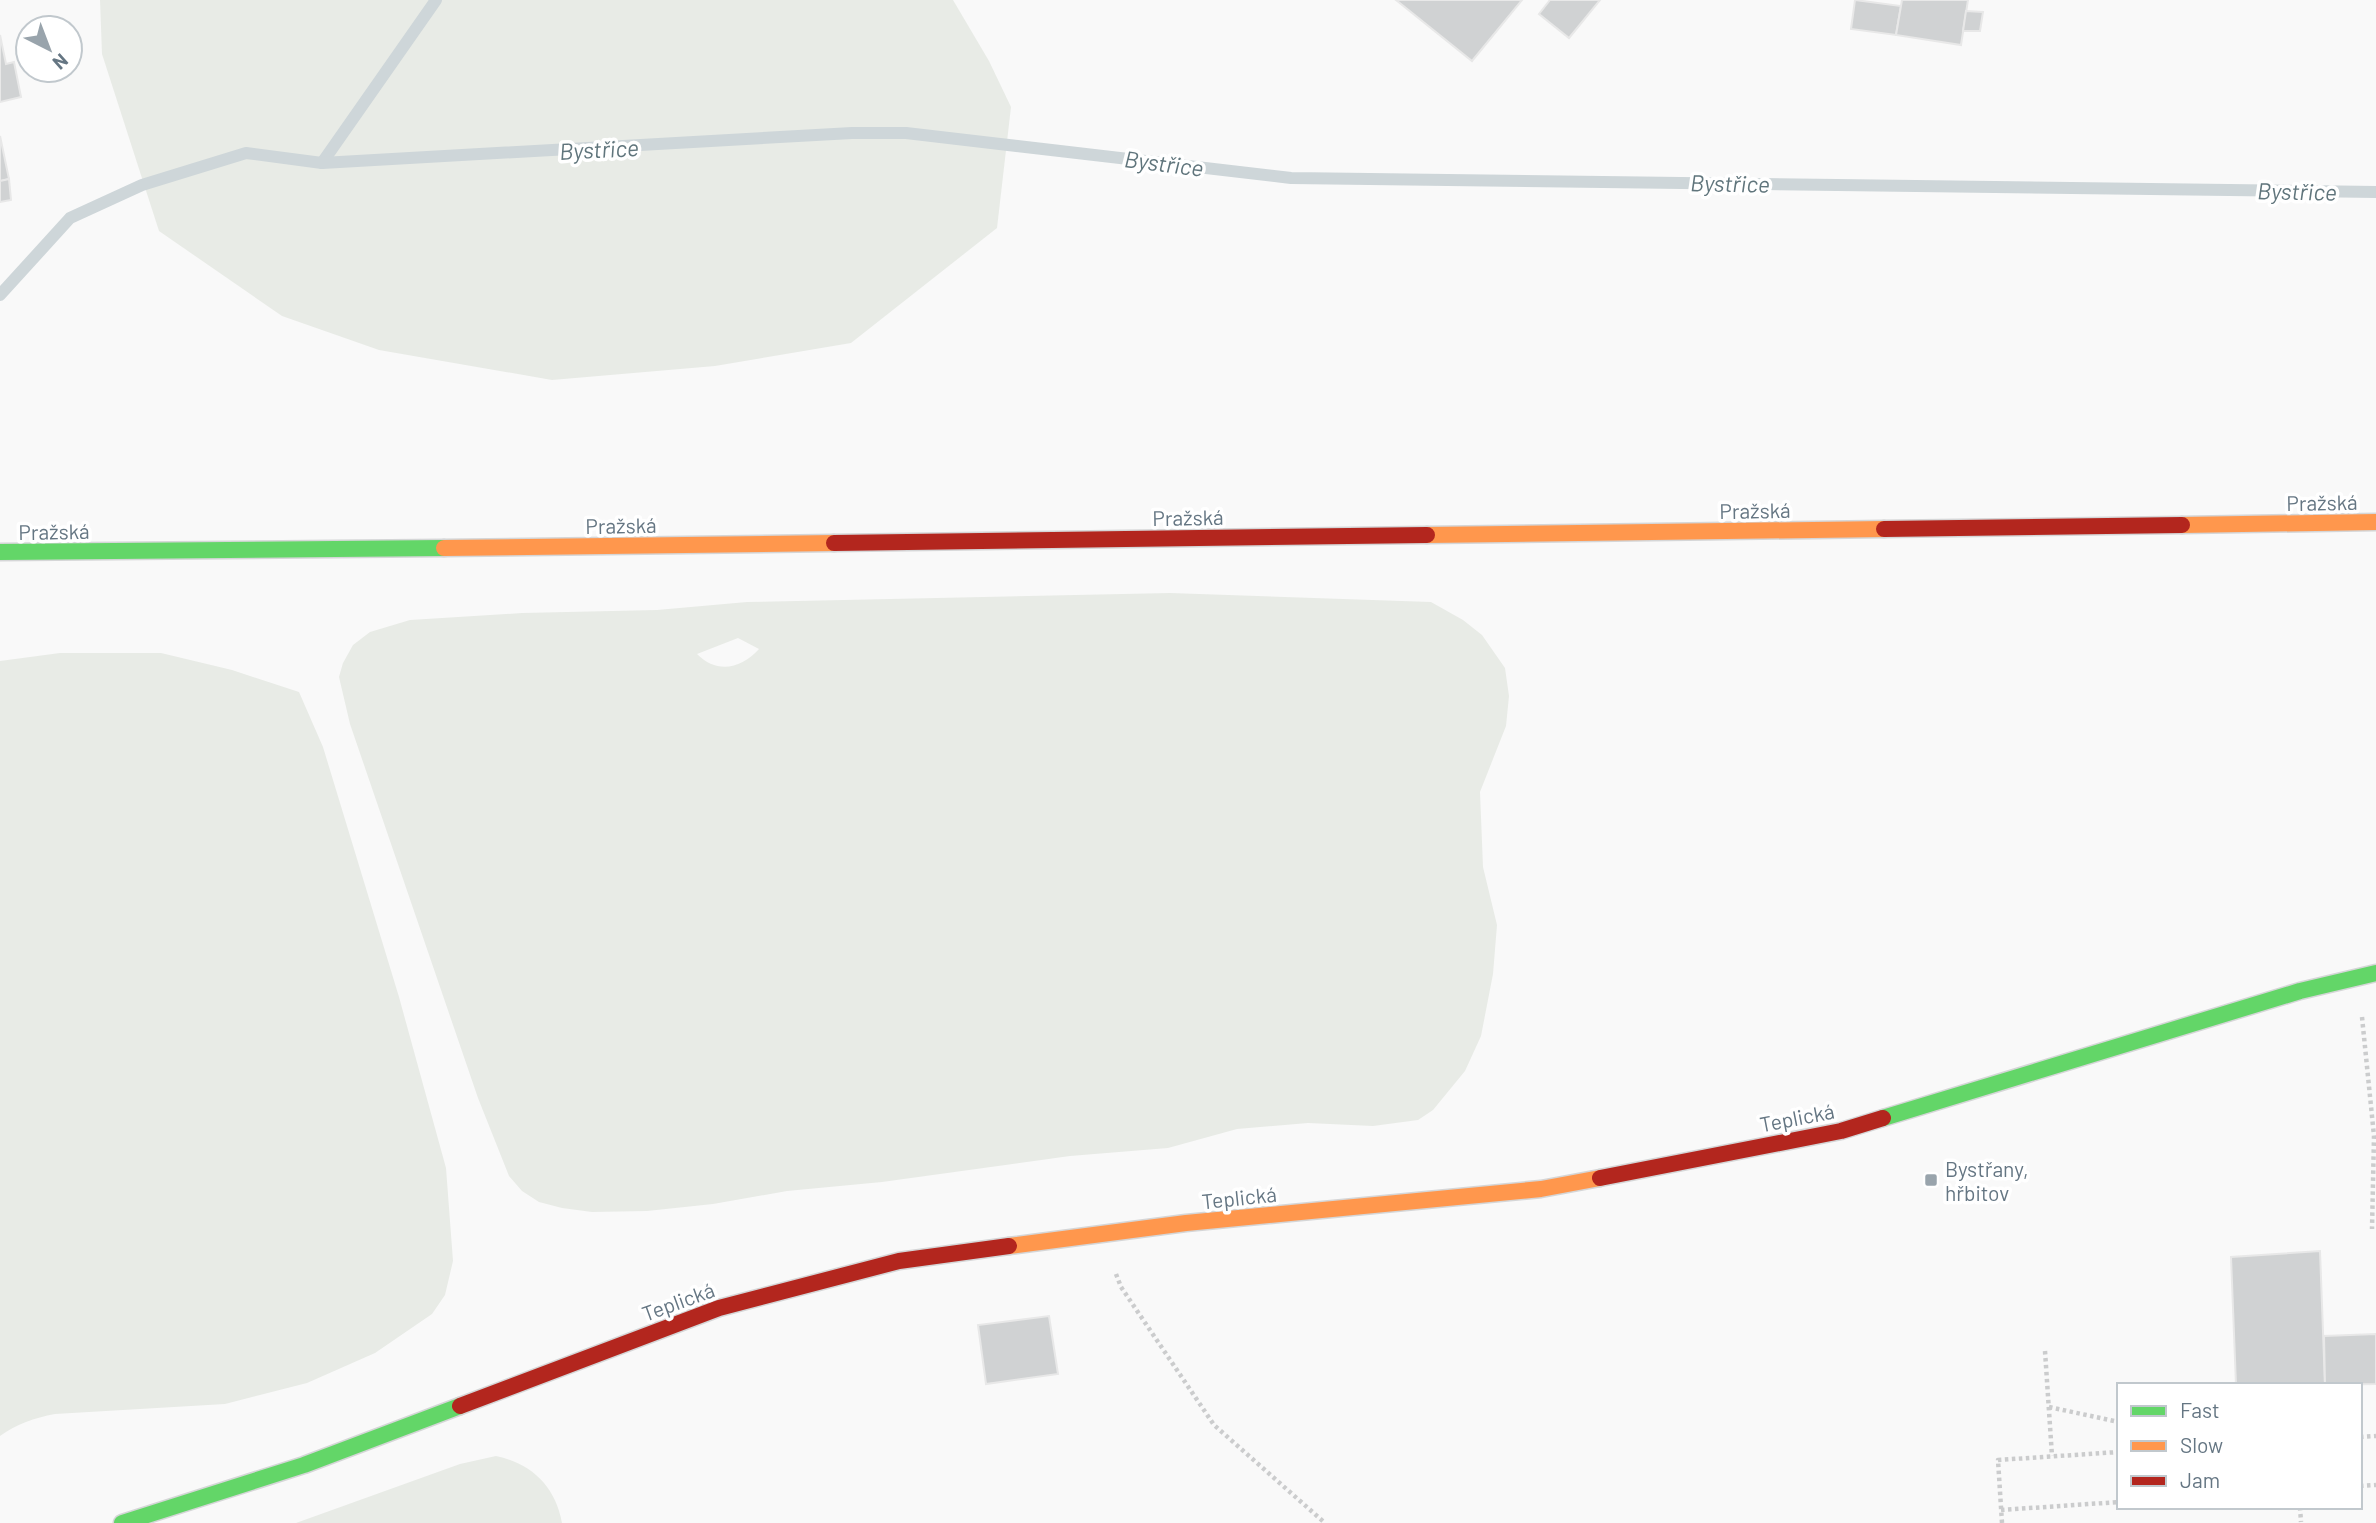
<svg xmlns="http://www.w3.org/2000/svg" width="2376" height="1523" viewBox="0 0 2376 1523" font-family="Barlow,sans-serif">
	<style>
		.green { fill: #e8ebe6; fill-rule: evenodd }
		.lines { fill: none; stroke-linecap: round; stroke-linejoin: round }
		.stream { stroke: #ced6d9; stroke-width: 12 }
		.building { fill: #d0d2d3; stroke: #e8e8e8; stroke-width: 2 }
		.fast-casing { stroke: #d5d6d7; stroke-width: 19 }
		.slow-casing { stroke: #d5d6d7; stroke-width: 19 }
		.jam-casing { stroke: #d5d6d7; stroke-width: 19 }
		.path { stroke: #cbcccd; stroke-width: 4.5; stroke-dasharray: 3.5 3.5; stroke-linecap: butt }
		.fast { stroke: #63d668; stroke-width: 16 }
		.slow { stroke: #ff974d; stroke-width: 16 }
		.jam { stroke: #b3261e; stroke-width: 16 }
		.poi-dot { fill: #99a4ac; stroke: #fff; stroke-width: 2.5 }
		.labels { text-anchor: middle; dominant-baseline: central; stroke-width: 7; stroke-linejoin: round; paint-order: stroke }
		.street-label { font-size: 21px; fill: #657683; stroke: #fff }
		.poi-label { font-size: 21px; fill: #657683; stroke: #fff; text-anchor: start }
		.water-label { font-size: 23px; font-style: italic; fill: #60757c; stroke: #fff }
	</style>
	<rect width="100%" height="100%" fill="#f9f9f9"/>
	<g class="green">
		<path d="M100,0h853l36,61 22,46 -14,121 -146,115 -136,23 -163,14 -173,-30 -97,-34 -123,-85 -57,-177z"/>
		<path d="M1170,593l261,9 32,18 19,15 23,33 4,28 -3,30 -26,66 3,75 14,58 -4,49 -12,62 -16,35 -32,39 -15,10 -45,6 -65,-3 -71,6 -69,19 -98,8 -188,26 -95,9 -74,13 -66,7 -55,1 -30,-4 -23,-6 -17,-11 -13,-15 -31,-78 -128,-374 -11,-47 4,-14 10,-18 17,-13 40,-12 112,-7 135,-3 90,-8zM738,638l21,11c-18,20 -42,25 -62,5z"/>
		<path d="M60,653h101l71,17 67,22 24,55 76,250 47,171 7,93 -8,34 -13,19 -57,39 -68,30 -82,21 -170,10c-21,4 -38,10 -55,22v-775z"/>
		<path d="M496,1456c36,8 59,30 66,67h-266l164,-59z"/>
	</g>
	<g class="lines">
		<g class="stream">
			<path d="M322,163l114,-163"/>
			<path d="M0,295l70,-77 72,-33 104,-32 76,10 530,-30h54l385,45 1085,14"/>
		</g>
	</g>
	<g class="building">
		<path d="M1396,0h126l-50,61z"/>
		<path d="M1550,0h50l-31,38 -30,-24z"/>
		<path d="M1855,0l46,6 -5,29 -45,-6z"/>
		<path d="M1902,0h66l-7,45 -65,-10z"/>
		<path d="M1966,11l17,1 -3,19h-17z"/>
		<path d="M0,35l6,29 8,-2 7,35 -21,5z"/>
		<path d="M0,136l9,43 -9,2z"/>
		<path d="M9,179l2,21 -11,2v-21z"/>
		<path d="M2320,1251l5,134h-89l-5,-128z"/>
		<path d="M1049,1316l9,58 -72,10 -8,-59z"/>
		<path d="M2376,1334v50l-51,1 -1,-49z"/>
	</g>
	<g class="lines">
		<g class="fast-casing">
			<g id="fast">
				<path d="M0,552l444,-4"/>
				<path d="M1883,1118l417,-127 76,-18"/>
				<path d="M122,1523l182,-58 156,-59"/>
			</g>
		</g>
		<g class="slow-casing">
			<g id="slow">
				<path d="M2182,525l194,-3"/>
				<path d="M1427,535l457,-6"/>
				<path d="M444,548l390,-5"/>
				<path d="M1009,1246l177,-23 355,-34 59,-11"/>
			</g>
		</g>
		<g class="jam-casing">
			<g id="jam">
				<path d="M1884,529l298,-4"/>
				<path d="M834,543l593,-8"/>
				<path d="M1600,1178l241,-47 42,-13"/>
				<path d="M460,1406l259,-98 180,-47 110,-15"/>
			</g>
		</g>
		<g class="path">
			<path d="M2362,1017l12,119 -2,93"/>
			<path d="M1116,1274l5,13 93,138 111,98"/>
			<path d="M2045,1351l7,105"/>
			<path d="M2049,1407l70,15"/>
			<path d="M2360,1437l16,-1"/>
			<path d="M2360,1486l16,-1"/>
			<path d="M2300,1507l1,15"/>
			<path d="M2001,1510l118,-8"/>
			<path d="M2002,1523l-4,-63 121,-8"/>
		</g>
		<use href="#fast" class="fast"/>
		<use href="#slow" class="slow"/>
		<use href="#jam" class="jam"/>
	</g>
	<rect class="poi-dot" x="1924" y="1173" width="14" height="14" rx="3.5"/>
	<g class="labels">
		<g class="street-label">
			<text transform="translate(2322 502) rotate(-1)">Pražská</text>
			<text transform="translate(1755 510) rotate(-1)">Pražská</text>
			<text transform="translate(1188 517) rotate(-1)">Pražská</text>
			<text transform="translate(621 525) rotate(-1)">Pražská</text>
			<text transform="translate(54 531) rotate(-1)">Pražská</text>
			<text transform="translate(1797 1117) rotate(-11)">Teplická</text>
			<text transform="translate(1239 1197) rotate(-6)">Teplická</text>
			<text transform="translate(678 1301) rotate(-20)">Teplická</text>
		</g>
		<g class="poi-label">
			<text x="1945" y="1168">Bystřany,<tspan x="1945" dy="24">hřbitov</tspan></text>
		</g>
		<g class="water-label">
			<text transform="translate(599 149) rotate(-3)">Bystřice</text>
			<text transform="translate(1164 163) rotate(7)">Bystřice</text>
			<text transform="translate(1730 183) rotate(1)">Bystřice</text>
			<text transform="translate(2297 191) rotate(1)">Bystřice</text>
		</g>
	</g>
	<rect x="2117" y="1383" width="245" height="126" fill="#ffffff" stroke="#c1c8cd" stroke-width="2"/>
	<rect x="2131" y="1406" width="35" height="10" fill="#63d668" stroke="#c1c8cd" stroke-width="2"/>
	<text x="2180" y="1418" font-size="21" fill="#657683">Fast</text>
	<rect x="2131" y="1441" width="35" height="10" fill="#ff974d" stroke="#c1c8cd" stroke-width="2"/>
	<text x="2180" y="1453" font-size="21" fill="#657683">Slow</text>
	<rect x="2131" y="1476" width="35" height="10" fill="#b3261e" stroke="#c1c8cd" stroke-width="2"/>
	<text x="2180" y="1488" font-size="21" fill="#657683">Jam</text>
	<g transform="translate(49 49) rotate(138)"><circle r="33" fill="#ffffff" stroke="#c1c8cd" stroke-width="2"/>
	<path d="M0-5L12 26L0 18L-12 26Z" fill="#99a4ac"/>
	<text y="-10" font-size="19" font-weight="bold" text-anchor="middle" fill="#657683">N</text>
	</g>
</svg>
